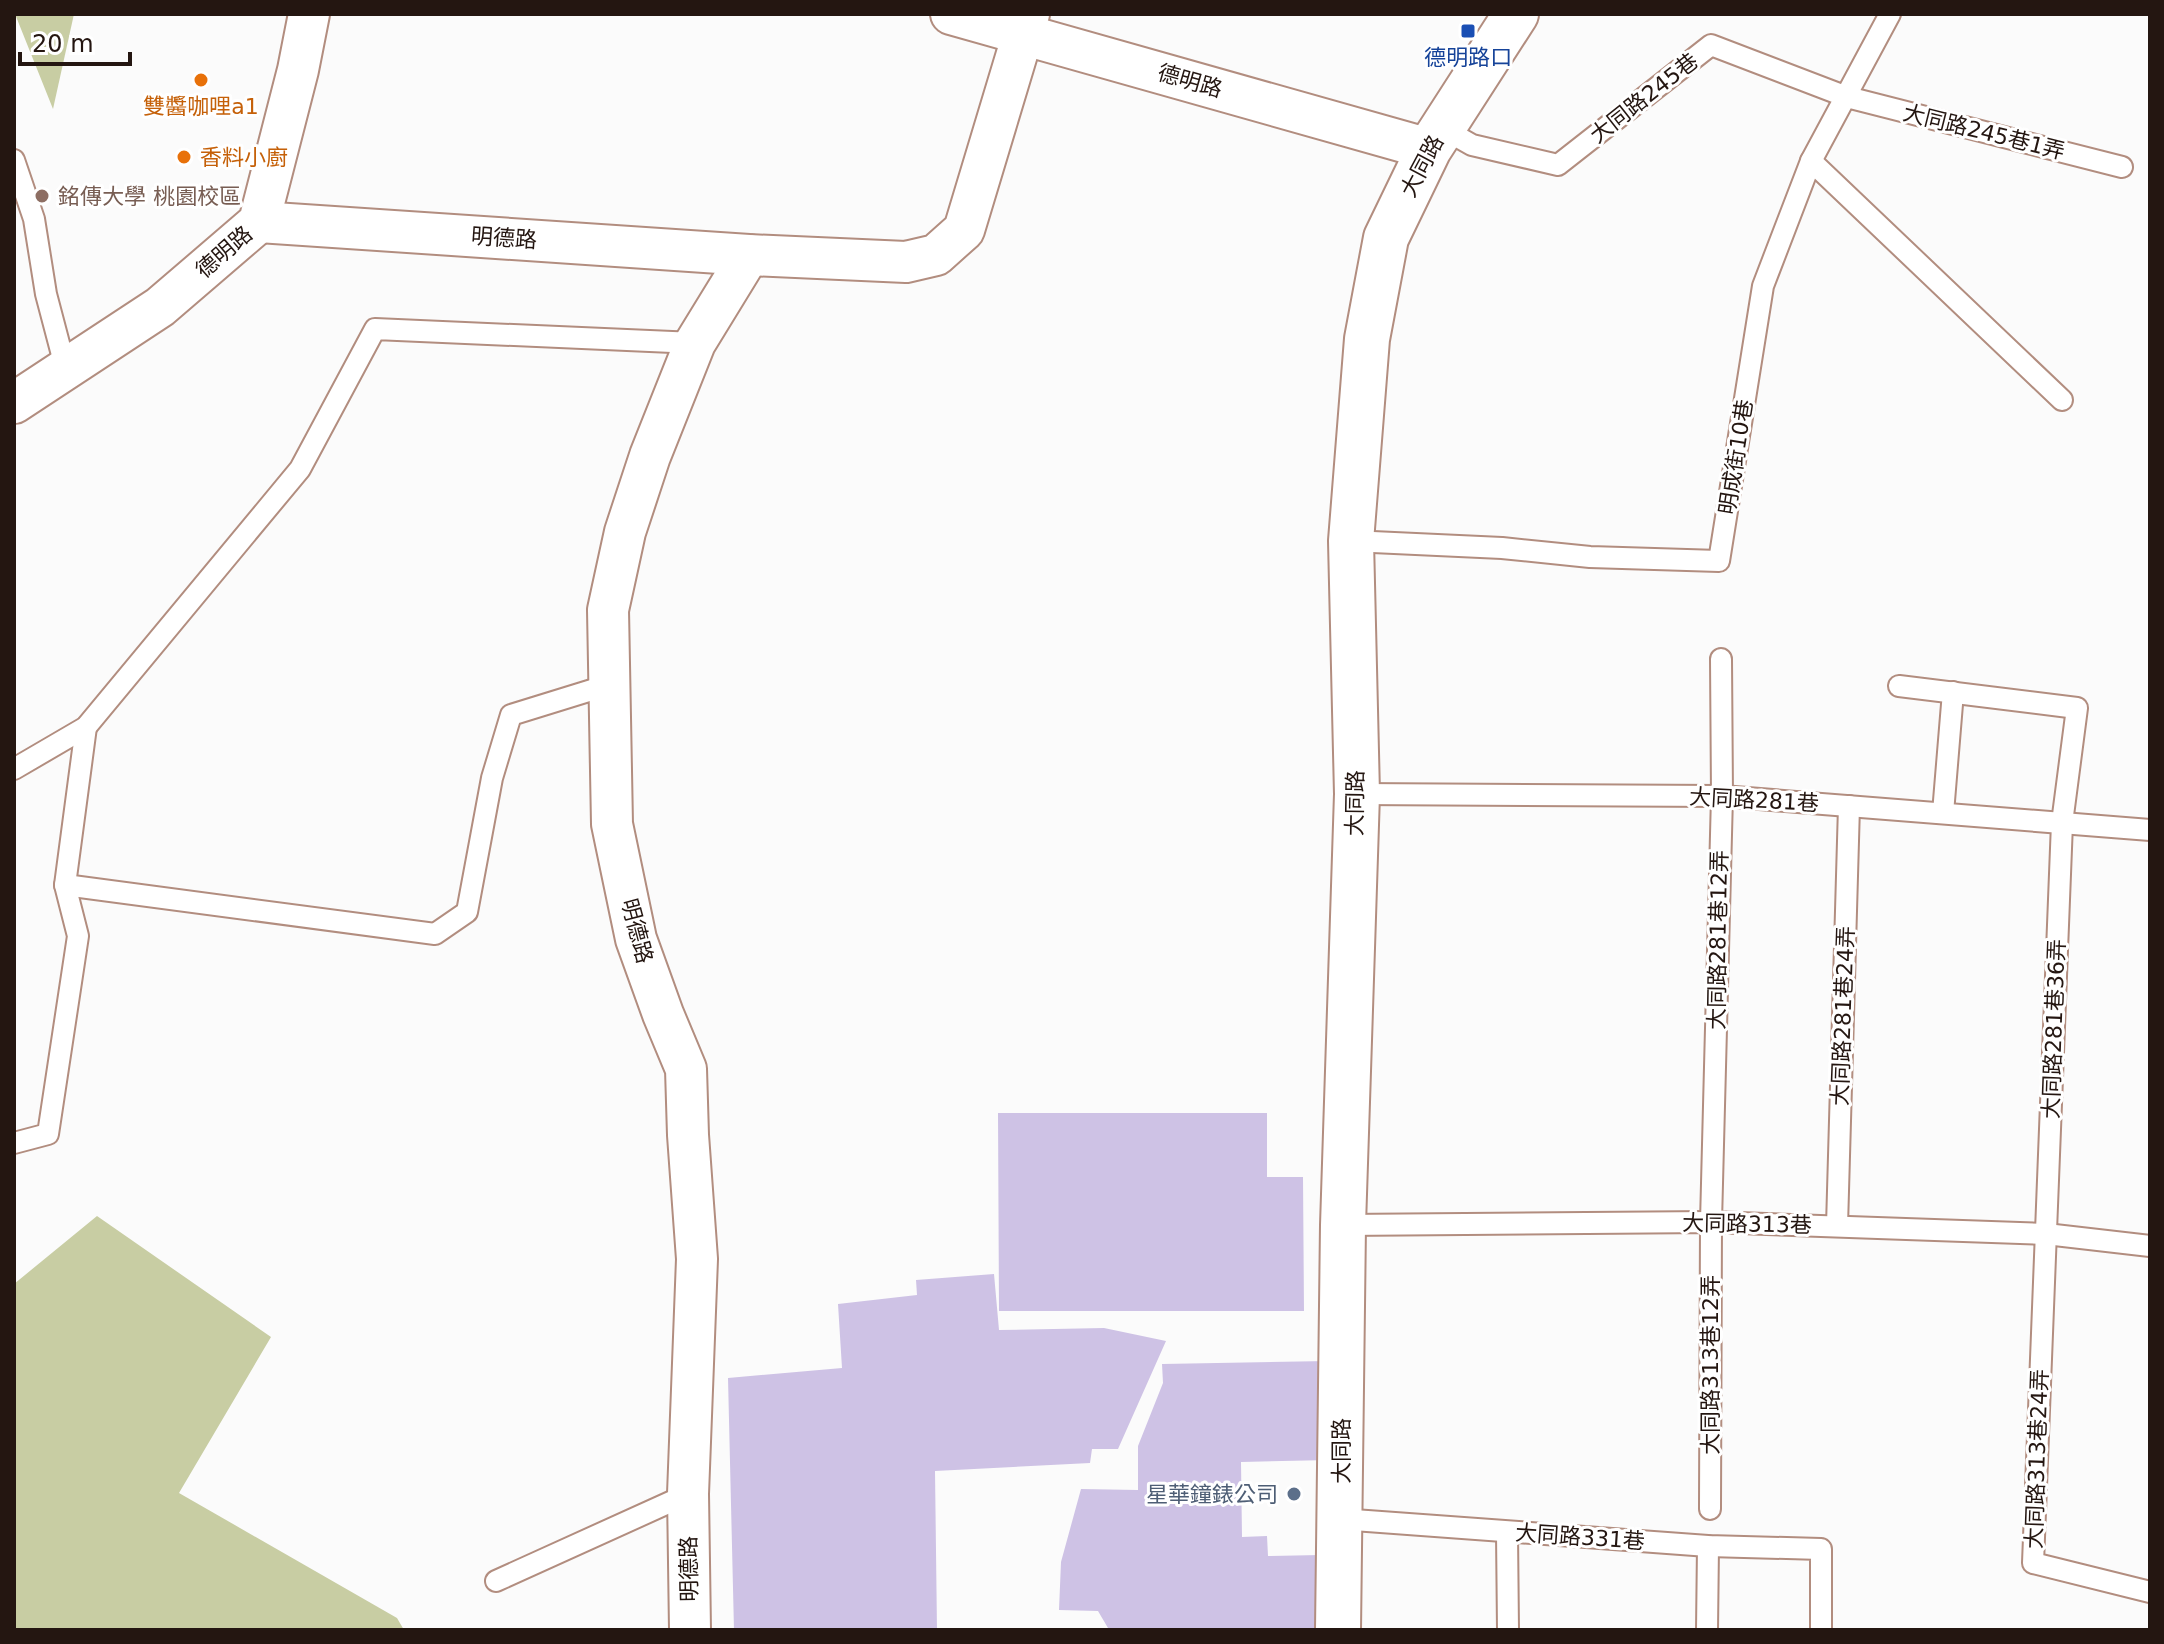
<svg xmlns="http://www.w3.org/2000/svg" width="2164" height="1644" viewBox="0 0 2164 1644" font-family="'DejaVu Sans','Noto Sans TC',sans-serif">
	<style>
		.green { fill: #c8cda3 }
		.building { fill: #cec2e5 }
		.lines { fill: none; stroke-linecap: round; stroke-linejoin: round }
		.service-casing { stroke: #b28d7f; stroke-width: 24 }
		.minor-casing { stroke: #b28d7f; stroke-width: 44 }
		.tertiary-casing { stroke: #b28d7f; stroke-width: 48 }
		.service { stroke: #fff; stroke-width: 20 }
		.minor { stroke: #fff; stroke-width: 40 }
		.tertiary { stroke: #fff; stroke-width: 44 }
		.transit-dot { fill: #1a4fb4; stroke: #fff; stroke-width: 3 }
		.food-dot { fill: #e8710a; stroke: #fff; stroke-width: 3 }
		.education-dot { fill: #8d6e63; stroke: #fff; stroke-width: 3 }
		.service-dot { fill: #5c6f8a; stroke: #fff; stroke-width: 3 }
		.labels { text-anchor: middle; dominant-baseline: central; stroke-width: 6; stroke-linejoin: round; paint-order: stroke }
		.transit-label { font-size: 22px; fill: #164399; stroke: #fff }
		.street-label { font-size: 22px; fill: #241611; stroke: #fff }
		.food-label { font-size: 22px; fill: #c56008; stroke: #fff }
		.education-label { font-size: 22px; fill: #785e54; stroke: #fff; text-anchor: start }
		.service-label { font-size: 22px; fill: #4e5e75; stroke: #fff; text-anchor: end }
	</style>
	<rect width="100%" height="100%" fill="#fbfbfb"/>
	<g class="green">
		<path d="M15,14h59l-21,95z"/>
		<path d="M97,1216l174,121 -92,156 218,125 7,12h-390v-346z"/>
	</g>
	<g class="building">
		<path d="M998,1113h269v64h36l1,134h-305z"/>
		<path d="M994,1274l5,56 105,-2 62,13 -48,108h-26l-2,14 -155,8 2,159h-203l-6,-252 114,-10 -4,-64 79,-9 -1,-15z"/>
		<path d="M1328,1361l2,99 -89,2 1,75 25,-1 1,20 52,-1 2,74 -210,1 -4,-2 -10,-17 -39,-1 2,-48 20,-73 57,1v-44l25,-63 -1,-19z"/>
	</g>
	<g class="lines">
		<g class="service-casing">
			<g id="service">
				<path d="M1442,128l30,17 86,20 153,-120 136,52 275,70"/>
				<path d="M14,160l20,59 12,75 20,76"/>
				<path d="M1811,161l251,239"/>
				<path d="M1351,541l151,7 88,9 129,4 44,-275 48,-125 79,-147"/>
				<path d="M1899,686l178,22 -15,115 -29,740 117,29"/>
				<path d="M14,769l72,-42 214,-258 75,-140 320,14"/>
				<path d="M1357,794l365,2 428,34"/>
				<path d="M1943,813l10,-121"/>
				<path d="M65,885l370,49 32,-22 25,-134 19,-63 97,-30"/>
				<path d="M14,1143l34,-9 30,-198 -13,-51 21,-158"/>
				<path d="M1343,1225l368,-3 335,12 104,12"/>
				<path d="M1837,1226l12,-420"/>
				<path d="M1710,1509l1,-287 11,-426 -1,-137"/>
				<path d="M1340,1519l368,27 113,3v81"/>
				<path d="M1507,1533l1,97"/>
				<path d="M496,1581l192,-87"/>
				<path d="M1707,1630l1,-84"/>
			</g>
		</g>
		<g class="minor-casing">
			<g id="minor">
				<path d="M951,14l478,135"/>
				<path d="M259,222l490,33 157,7 30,-7 28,-25 65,-216"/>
				<path d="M14,403l146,-96 99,-85 39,-152 11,-56"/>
				<path d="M690,1630l-2,-136 9,-235 -9,-124 -2,-66 -23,-55 -27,-75 -24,-115 -4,-214 17,-78 25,-76 45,-113 54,-88"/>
			</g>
		</g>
		<g class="tertiary-casing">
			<path id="tertiary" d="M1338,1630l5,-405 14,-431 -6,-253 16,-202 19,-101 43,-89 87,-135"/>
		</g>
		<use href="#service" class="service"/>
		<use href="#minor" class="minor"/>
		<use href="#tertiary" class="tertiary"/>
	</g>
	<rect class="transit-dot" x="1460" y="23" width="16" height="16" rx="4"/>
	<g class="food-dot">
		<circle cx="201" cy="80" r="8"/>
		<circle cx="184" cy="157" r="8"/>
	</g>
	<circle class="education-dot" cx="42" cy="196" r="8"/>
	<circle class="service-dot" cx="1294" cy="1494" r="8"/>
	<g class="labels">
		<g class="transit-label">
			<text x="1468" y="57">德明路口</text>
		</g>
		<g class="street-label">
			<text transform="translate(1190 81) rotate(16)">德明路</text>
			<text transform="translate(1644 98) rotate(-38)">大同路245巷</text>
			<text transform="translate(1984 132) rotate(14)">大同路245巷1弄</text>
			<text transform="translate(1422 166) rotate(-62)">大同路</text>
			<text transform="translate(504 238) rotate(4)">明德路</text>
			<text transform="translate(224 252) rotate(-41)">德明路</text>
			<text transform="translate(1736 457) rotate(-81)">明成街10巷</text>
			<text transform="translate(1754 800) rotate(3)">大同路281巷</text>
			<text transform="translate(1355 803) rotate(-89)">大同路</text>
			<text transform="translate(637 931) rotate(75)">明德路</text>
			<text transform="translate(1718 940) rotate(-89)">大同路281巷12弄</text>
			<text transform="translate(1843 1016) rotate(-88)">大同路281巷24弄</text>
			<text transform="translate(2054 1029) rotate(-88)">大同路281巷36弄</text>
			<text transform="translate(1747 1224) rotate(1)">大同路313巷</text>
			<text transform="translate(1710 1365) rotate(-90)">大同路313巷12弄</text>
			<text transform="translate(1341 1451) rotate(-90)">大同路</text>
			<text transform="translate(2037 1459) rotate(-88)">大同路313巷24弄</text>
			<text transform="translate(1580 1537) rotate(4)">大同路331巷</text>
			<text transform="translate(689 1569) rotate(-91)">明德路</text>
		</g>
		<g class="food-label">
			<text x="201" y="106">雙醬咖哩a1</text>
			<text x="200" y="157" text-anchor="start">香料小廚</text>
		</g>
		<g class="education-label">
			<text x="58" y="196">銘傳大學 桃園校區</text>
		</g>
		<g class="service-label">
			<text x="1278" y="1494">星華鐘錶公司</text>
		</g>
	</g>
	<rect width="2164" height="1644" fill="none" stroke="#241611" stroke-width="32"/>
	<path d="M20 52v12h110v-12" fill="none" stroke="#241611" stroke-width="4"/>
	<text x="32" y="52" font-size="24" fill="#241611" stroke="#ffffff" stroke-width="6" paint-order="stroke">20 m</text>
</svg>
